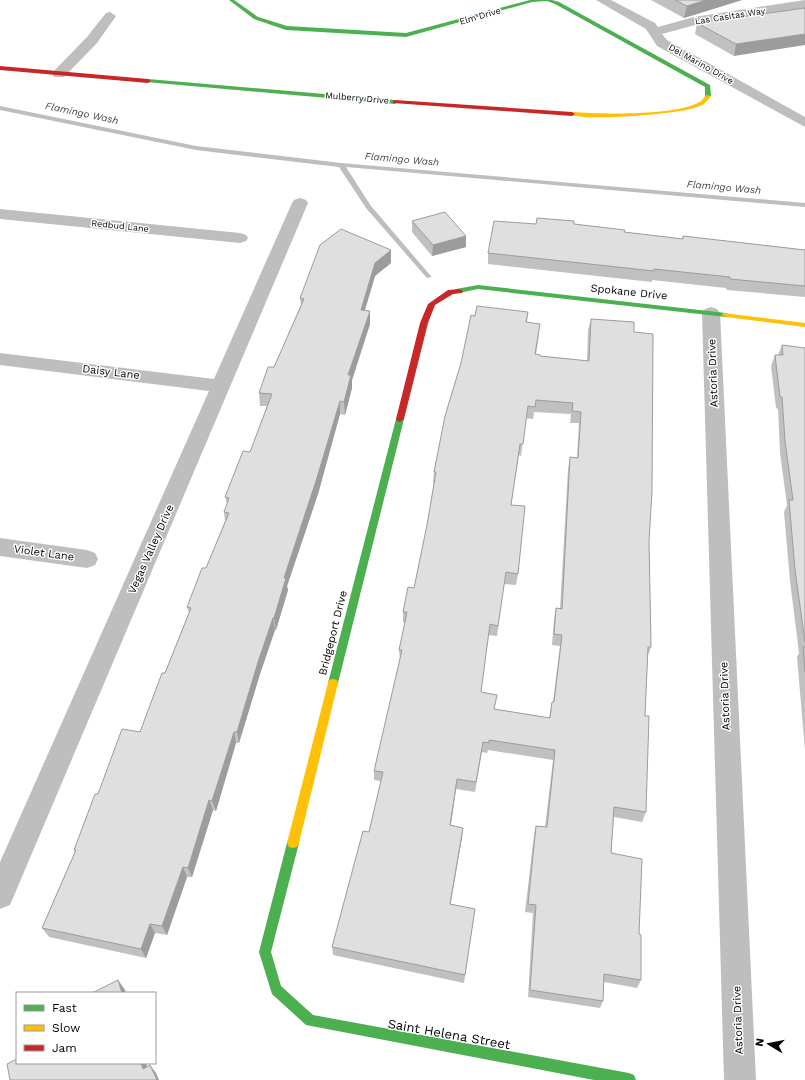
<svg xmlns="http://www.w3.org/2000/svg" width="805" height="1080" viewBox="0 0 805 1080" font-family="'Work Sans',sans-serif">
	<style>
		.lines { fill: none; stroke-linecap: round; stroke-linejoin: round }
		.stream { fill: #bebebe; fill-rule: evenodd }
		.street { fill: #bebebe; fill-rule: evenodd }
		.fast { fill: #4caf50; fill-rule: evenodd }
		.slow { fill: #ffc107; fill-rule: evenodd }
		.jam { fill: #c62828; fill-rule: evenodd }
		.wall { fill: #c0c0c0; fill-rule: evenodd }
		.shaded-wall { fill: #9c9c9c }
		.building { fill: #dfdfdf; stroke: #9c9c9c; fill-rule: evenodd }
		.labels { text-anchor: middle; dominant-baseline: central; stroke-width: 3; stroke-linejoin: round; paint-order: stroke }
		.far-street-label { font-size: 9px; fill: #000; stroke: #fff }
		.far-water-label { font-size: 10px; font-style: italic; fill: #434343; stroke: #fff }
		.street-label { font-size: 11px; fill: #000; stroke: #fff }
		.near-street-label { font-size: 13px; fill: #000; stroke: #fff }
	</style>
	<rect width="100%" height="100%" fill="#fff"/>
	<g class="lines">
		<path class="stream" d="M0,106l196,40 145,17 464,40v4l-459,-40 25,39 59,69 2,1 -4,2 -2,-1 -60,-69 -27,-41 -143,-17 -196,-40z"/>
		<g class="street">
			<path d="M596,0h15l44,23 3,4 36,-10 111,-17v8l-110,17 -33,9 5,6 138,77v10l-148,-81 -11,-17z"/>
			<path d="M110,12l6,4 -19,27 -33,34h-10l-2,-3 2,-3 33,-34 19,-24z"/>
			<path d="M300,198l6,2 2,3 -298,702 -10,4v-47l209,-471 -209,-26v-12l214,26 78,-176 2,-3z"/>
			<path d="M0,209l240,24 6,2 2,3 -2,3 -6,2 -240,-24z"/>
			<path d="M711,307l6,2 3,4 36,767h-32l-22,-767 3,-4z"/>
			<path d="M0,538l87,12 8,3 3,6 -3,6 -8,3 -87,-12z"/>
		</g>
		<g class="fast">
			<path d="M229,0h5l24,17 29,9 119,7 124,-33h22l7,2 151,83 1,11 -3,2 -3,-2v-9l-150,-83 -8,-3 -15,1 -126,35 -120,-7 -32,-11z"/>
			<path d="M148,79l247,21 3,2 -3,2 -249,-22v-2z"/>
			<path d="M478,285l248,28 4,2 -4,2 -248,-28 -19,4 -4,-2 1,-2z"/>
			<path d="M400,416l4,3 -66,264 -1,3 -4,1 -4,-1 -1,-3 68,-264z"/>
			<path d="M293,838l4,1 2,4 -28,109 10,34 32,29 316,58 5,2 2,5h-42l-288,-55 -34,-31 -13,-42 28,-109 2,-4z"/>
		</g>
		<g class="slow">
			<path d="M706,95l5,1c-5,7 -9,10 -17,12 -16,6 -113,14 -125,6l3,-2c30,2 103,4 128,-10 3,-2 4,-5 6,-7z"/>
			<path d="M723,313l82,10v4l-79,-10 -4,-2z"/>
			<path d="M333,679l4,1 1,3 -39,160 -2,4 -4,1 -4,-1 -2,-4 41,-160 1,-3z"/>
		</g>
		<g class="jam">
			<path d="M0,66l148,13 3,2 -3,2 -148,-13z"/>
			<path d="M395,100l177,12 3,2 -3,2 -179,-13v-2z"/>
			<path d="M459,289l4,2 -1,2 -9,1 -18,11 -7,18 -24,96 -4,3 -3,-1 -1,-2 24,-96 8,-19 20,-14z"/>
		</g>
	</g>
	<g class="wall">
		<path d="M651,0h91l-58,18z"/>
		<path d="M805,8l-71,48 -39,-22 2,-11z"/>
		<path d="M412,221l54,26 -34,9 -20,-24z"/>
		<path d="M574,224l50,8 58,7 1,-3 122,14v47l-78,-7 -1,-2 -74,-8v2l-164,-18v-11z"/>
		<path d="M391,263l-16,13 -10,34 5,14 -18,56v8l-7,27 -5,-1 -22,80 -31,92 1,4 -12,40h-1l-15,44 -21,69h-3l-20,68 -3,-1 -21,67h-5l-20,58 -12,-2 -9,25 -97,-21 -7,-9 33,-76 -1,-2 24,-56 42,-62 25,-59 24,-60 -2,-6 19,-39 19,-47 -1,-9 3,-8 -2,-7 25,-45 17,-46h-7l-1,-13 15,-26 27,-62 -1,-7z"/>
		<path d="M528,312l-1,10 12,13 -3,19 4,2 47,5 1,-31 3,-11 43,13 15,210 2,105 -4,11 -2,58 1,96 -4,10 -28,-5 -3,36 28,81 2,46 -4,8 -33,-6 -1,19 -3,7 -72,-11 5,-84 -8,-1 9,-77 2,-9 9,1 8,-67 -65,-10 -1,3 -5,-1 -7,40 -19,-3 -5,36 12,3 -1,9 -12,67 25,5 -11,74 -131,-28 -1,-8 37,-115 12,-51 -7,-1v-9l26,-110 -1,-11 6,-27 -2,-1v-10l11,-24 13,-63 7,-42h-1l1,-11 41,-156zM534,412l37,2 -1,9h9l-2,35 -7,-1 -2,12 -8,140 -4,-1 -2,11 -2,26 8,1 -7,56h-1l-3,16 -54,-9 -14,-17 7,-57 9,1 7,-52 12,1 2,-11 -7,-69 8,-50 2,1 5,-38 7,1z"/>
		<path d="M782,345l23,3v402l-8,-93 2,-4 -9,-72 -6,-69 3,-7 -7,-52 -2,-44 -2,-1 -5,-42 4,-11h3z"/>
	</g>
	<g class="shaded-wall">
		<path d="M706,0h36l-58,18 3,-12z"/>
		<path d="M805,34v11l-71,11 2,-12z"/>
		<path d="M466,236v11l-34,9 1,-11z"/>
		<path d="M391,250v13l-16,13 -14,47v-13l14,-47z"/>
		<path d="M370,311v13l-18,56v8l-7,27 -1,-13 4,-27z"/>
		<path d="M340,401v13l-22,80 -31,92 1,4 -12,40 -2,-12 10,-40z"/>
		<path d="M273,618l2,12 -15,44 -21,69 -2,-11 21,-70z"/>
		<path d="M234,732l2,11 -20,68 -4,-10z"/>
		<path d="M457,779l-1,10 -7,46 1,-10z"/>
		<path d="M209,800l4,10 -21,67 -4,-9z"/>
		<path d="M463,828l-1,9 -13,76 1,-9z"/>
		<path d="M183,867l4,10 -20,58 -5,-9z"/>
		<path d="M150,924l5,9 -9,25 -5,-9z"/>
		<path d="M118,980l7,10 1,3h-4z"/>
		<path d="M141,1063h5l4,14 -7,-8z"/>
		<path d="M150,1065l6,8 3,7h-2z"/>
	</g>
	<g class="building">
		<path d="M675,0h31l-19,6z"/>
		<path d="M805,8v26l-69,10 -39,-21z"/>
		<path d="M445,212l21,24 -33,9 -21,-24z"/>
		<path d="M537,218l37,3v3l51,6 -1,2 59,7v-3l122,14v36l-75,-7v-2l-76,-8v2l-166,-18 6,-32 42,3z"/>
		<path d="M341,229l50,21 -16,13 -14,47 9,1 -22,64h3l-7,27 -4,-1 -24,80 -32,97h2l-12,40h-1l-15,44 -21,70h-3l-22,69 -3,-1 -21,68 -5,-1 -21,59 -12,-2 -9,25 -99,-21 34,-78h-2l21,-56h3l24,-65 18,3 22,-59h3l26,-65 -4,-1 15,-39h4l23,-55 -5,-1 5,-14 -4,-1 18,-46 7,1 22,-58 -13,-1 9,-26h6l30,-68 -4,-1 20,-53z"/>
		<path d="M477,306l51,6 -2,10 14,2 -5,30 5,1v1l49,5 2,-42 43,3v10l19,2 -1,157 -3,51 2,105h-3l-3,69h4l-3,96 -32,-5 -3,46 31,6 -3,75 2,1v45l-37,-6 -1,27 -73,-11 6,-85 -8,-1 8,-78 11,1 8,-77 -66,-10v3l-6,-1 -7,40 -19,-3 -7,46 13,3 -13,76 25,5 -10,66 -133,-28 31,-116 6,1 14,-60 -9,-1 28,-121h-3l8,-38h-4l5,-25 6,1 13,-63 9,-53h-2l11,-56 16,-53 10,-48 4,1zM536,400l37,3 -1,8 9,1 -3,46 -8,-1 -8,152 -6,-1 -2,26 8,1 -8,67h-2l-2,16 -56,-9 3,-14 -16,-3 9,-68 8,2 8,-54 12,2 7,-68 -14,-1 9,-61h3l5,-38 7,1z"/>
		<path d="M782,345l23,3v294l-10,-72 -6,-70h4l-8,-59 -3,-44h-2l-5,-42h8z"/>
		<path d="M803,647h2v25z"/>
		<path d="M118,980l4,13h-30z"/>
		<path d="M17,1059v4h124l2,6 7,-4 7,15h-147l-3,-16z"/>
	</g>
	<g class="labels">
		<g class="far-street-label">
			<text transform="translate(480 16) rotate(-16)">Elm Drive</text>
			<text transform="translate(730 16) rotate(-9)">Las Casitas Way</text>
			<text transform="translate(701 64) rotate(29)">Del Marino Drive</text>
			<text transform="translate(357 98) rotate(5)">Mulberry Drive</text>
			<text transform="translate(120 226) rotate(6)">Redbud Lane</text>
		</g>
		<g class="far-water-label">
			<text transform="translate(82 113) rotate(12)">Flamingo Wash</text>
			<text transform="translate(402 159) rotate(5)">Flamingo Wash</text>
			<text transform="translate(724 187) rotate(5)">Flamingo Wash</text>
		</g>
		<g class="street-label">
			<text transform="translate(629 292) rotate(6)">Spokane Drive</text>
			<text transform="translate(111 372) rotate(7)">Daisy Lane</text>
			<text transform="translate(713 373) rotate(-92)">Astoria Drive</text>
			<text transform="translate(151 549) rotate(-66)">Vegas Valley Drive</text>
			<text transform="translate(44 553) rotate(8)">Violet Lane</text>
			<text transform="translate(333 633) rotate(-76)">Bridgeport Drive</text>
			<text transform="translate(725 696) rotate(-92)">Astoria Drive</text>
			<text transform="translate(738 1020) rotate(-92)">Astoria Drive</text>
		</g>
		<g class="near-street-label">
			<text transform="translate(449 1034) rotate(10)">Saint Helena Street</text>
		</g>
	</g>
	<rect x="16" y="992" width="140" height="72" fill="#ffffff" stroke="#999999"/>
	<rect x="24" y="1005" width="20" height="6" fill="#4caf50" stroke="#999999"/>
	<text x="52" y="1012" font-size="12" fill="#000000">Fast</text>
	<rect x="24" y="1025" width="20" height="6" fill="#ffc107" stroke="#999999"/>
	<text x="52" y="1032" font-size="12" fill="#000000">Slow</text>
	<rect x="24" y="1045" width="20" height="6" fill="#c62828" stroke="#999999"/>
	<text x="52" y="1052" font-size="12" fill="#000000">Jam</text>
	<g transform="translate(769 1044) rotate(280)" stroke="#ffffff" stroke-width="3" paint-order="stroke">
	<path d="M0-3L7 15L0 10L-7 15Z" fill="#000000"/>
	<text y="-6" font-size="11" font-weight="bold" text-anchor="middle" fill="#000000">N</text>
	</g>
</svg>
